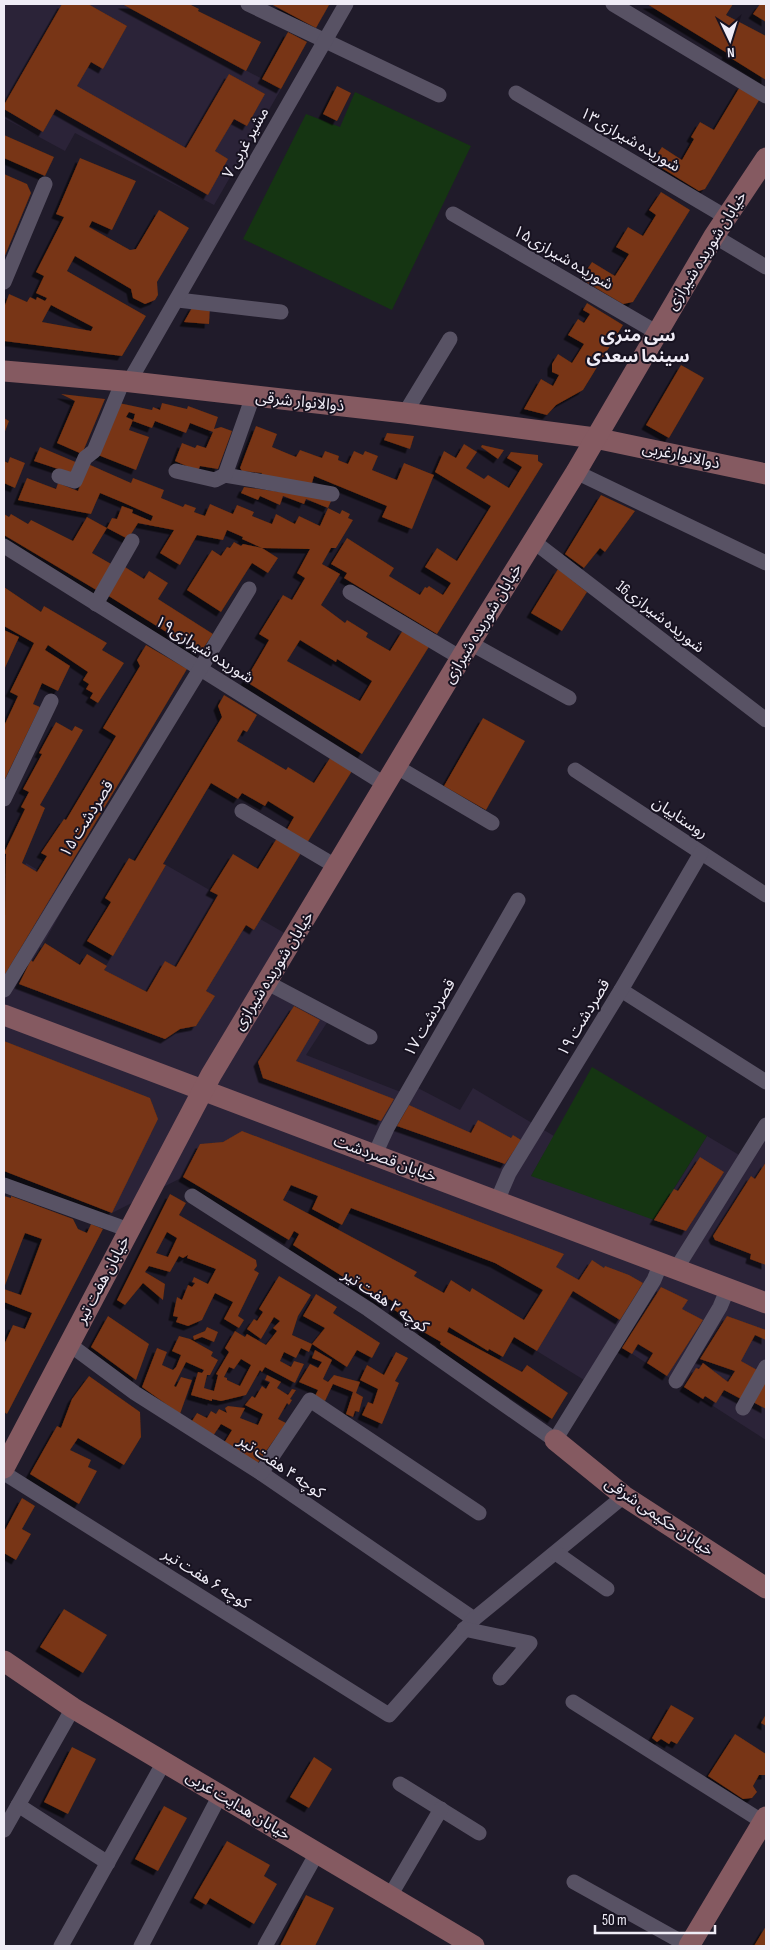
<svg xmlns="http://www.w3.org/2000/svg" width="770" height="1950" viewBox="0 0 770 1950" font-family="'Sofia Sans Condensed','Noto Sans Arabic',sans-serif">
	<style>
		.built { fill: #2b2338 }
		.green { fill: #153512 }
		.building { fill: #783412; fill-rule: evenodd; filter: url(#shadow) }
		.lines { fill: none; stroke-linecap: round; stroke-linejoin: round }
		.street { stroke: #585264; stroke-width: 15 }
		.secondary { stroke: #855a61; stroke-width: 21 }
		.labels { text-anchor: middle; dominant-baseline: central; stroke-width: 4; stroke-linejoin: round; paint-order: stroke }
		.street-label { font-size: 16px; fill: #efecf6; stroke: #171220 }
		.neighbourhood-label { font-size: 18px; font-weight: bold; fill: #efecf6; stroke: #171220 }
	</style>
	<defs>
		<filter id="shadow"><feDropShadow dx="-4.5" dy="4.5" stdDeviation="0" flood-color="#0009"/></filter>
	</defs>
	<rect width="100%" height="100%" fill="#201b2a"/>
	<g class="built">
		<path d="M4,4h118l159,85 -67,116 -139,-72 -10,18 -61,-33z"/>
		<path d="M26,863l47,28 -40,71 55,34 78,-131 129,74 -25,45 60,34 -24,37 105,41 5,-9 44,23 13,-22 81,48 -23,40 143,13 33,-53 39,23 20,-35v316l-143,-92 -34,35 -75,-46 28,-48 -47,-26 -204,-77 -24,41 -84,-50 -71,36 -108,-42v-254z"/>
	</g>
	<g class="green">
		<path d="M355,92l116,54 -79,164 -149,-71 63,-125 34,13z"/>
		<path d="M592,1067l115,69 -53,84 -123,-44z"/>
	</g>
	<g class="building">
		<path d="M62,4h26l39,22 -24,43 -12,-7 -14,24 109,62 43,-74 36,20 -18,32 -13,-7 -19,32 13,8 -20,36 -152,-86 -13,23 -39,-23v-4z"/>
		<path d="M122,4h67l10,5 -1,2 63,31 -15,29z"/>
		<path d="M271,4h56l2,1 -13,23z"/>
		<path d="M647,4h86l-7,11 40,21v44l-40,-25 1,-2z"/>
		<path d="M760,4h6v18l-13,-8z"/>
		<path d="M288,32l19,10 -26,47 -19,-10z"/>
		<path d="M741,85l20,12 -56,92 -6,2 -47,-29 10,-15 20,13 12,-21 -3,-2 9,-15 14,8z"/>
		<path d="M337,86l14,7 -14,28 -14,-7z"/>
		<path d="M4,135l50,22 -9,19 -41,-18z"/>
		<path d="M80,158l56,23 -24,49 -20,-9 -3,6 41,23 6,-1 23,-39 30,18 -32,54 1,13 -3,5 -10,4 -12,-6 -2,-9 -56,-33 -8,15 79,45 -24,40 -118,-15v-33l5,-14 18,8 3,-5 6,3 1,-3 8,4 2,-3 -11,-5 8,-17 -8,-4 28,-55 -8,-3zM51,305l42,22 -2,4 -49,-9z"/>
		<path d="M4,174l23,10 4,9 -27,65z"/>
		<path d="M661,192l29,18 -57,92 -10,2 -42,-25 11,-17 23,14 14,-22 -13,-7 12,-20 15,9 13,-21 -7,-5z"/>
		<path d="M587,303l36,22 -40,65 -27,15 -9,10 -23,-6 17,-30 12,7 6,-11 -7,-3v-8l6,-10 14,9 12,-19 -16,-9 10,-16 6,4 6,-9 -7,-4z"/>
		<path d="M193,306l17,1 -1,17 -25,-2z"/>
		<path d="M681,365l23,13 -35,60 -23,-13z"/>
		<path d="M61,394l44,5 -23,55 -25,-11 18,-42z"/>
		<path d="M119,403l33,7 1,-3 7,3 2,-7 25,6 1,-3 30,11 -4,12 7,-2 11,4 -14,38 -18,-3 -2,5 -23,-10 7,-18 13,5 2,-3 9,3 7,-16 -23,-9 -4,10 -31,-12 -3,7 -19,-7 2,-7 -6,-2 -3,5 7,3 -4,10 20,7 -13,33 -38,-15z"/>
		<path d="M4,418l5,3 -5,13z"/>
		<path d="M256,426l21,8 -5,13 24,10 4,-7 22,8 3,-7 14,5 -1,4 10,4 6,-13 9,4 2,-4 13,5 -6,14 25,10 7,-17 30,12 -22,54 -30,-12 5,-11 -73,-30 -3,10 -51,-8 2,-5 -20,-2 -2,-3z"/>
		<path d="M387,433l27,3 -4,13 -26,-9z"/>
		<path d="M464,444l13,8 -11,16 18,11 4,-4 21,13 13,-21 -15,-9 4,-6 27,3v6l5,3 -106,170 -93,-56 3,-5 -16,-9 16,-26 47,30 -5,8 31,19 5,-8 2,1 2,-2 14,9 8,-12 -26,-16 12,-19 20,13 34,-55 -56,-34 9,-21 12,7z"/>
		<path d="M482,445l22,5 -6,9 -17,-12z"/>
		<path d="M40,447l38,16 -5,11 -39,-13z"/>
		<path d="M10,457l15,6 -10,25 -11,-5v-22l4,2z"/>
		<path d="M88,464l43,19 2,-5 31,12 -3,8 22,9 2,-3 11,4 -2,4 11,4 5,-12 23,10 4,-9 17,7 -2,4 20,8 4,-10 19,10 4,-8 21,10 8,-18 -22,-9 -2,5 -21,-8 -3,9 -20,-9 -2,4 -17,-7 3,-6 88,12 -4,9 12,6 2,-4 8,4 -2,4 5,2 -17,28h-5l-9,16 18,10 -19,31 24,18 2,-3 21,13 -2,4 24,14 13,-21 27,15 -68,109 -117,-73 24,-41 -10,-6 24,-39 9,5 13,-22 -8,-5 13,-24 -48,-1 16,10 -10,15 -16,-10 -31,49 -34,-22 25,-40 9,6 6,-9 3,1 4,-6 7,4 2,-2 19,4 -20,-9 1,-2 -16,-7 -4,10 -26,-5 -17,30 -20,-12 14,-23 -36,-7 -10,16 -21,-11 5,-10 5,1 5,-13 11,4 -1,3 19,8 2,-5 -29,-13 -24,-10 -9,21 -73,-14 9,-22 29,11 2,-6 20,8zM300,640l36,22 1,-3 35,22 -12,20 -73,-40z"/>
		<path d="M601,495l34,16 -30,41 -5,-4 -16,20 -19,-14z"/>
		<path d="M4,514l5,3 2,-3 17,10 3,-4 42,21 14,-24 20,11 -15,25 21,12 -15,26 -94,-56z"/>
		<path d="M125,567l19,12 5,-8 19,12 -10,16 55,35 -13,19 -93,-58z"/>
		<path d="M558,569l29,23 -25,39 -31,-18z"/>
		<path d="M4,587l37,25 3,-6 63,37 -5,7 22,13 -26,40 -8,-5 3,-5 -7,-4 3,-5 -6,-4 5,-8 -40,-27 -3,5 25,16 -12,25 -16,-8 -9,21 7,3 -36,74v-55l14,-30 -8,-4 24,-49 -30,-17z"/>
		<path d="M4,630l15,7 -15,33z"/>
		<path d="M146,645l41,24 -183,307 2,-122 -2,-1 21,-44 -4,-2 8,-15 -6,-3 19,-35 -3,-1 17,-31 16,9 3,-5 8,4 -43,75 5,3 -23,55 15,9 10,-16 -6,-3 23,-34 2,1 50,-84 -13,-8 37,-62 -3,-6z"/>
		<path d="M224,695l33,20 -10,17 -4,-2 -6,11 49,29 2,-3 26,16 16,-25 22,13 -45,72 -21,-12 8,-14 -26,-16 -3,5 -23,-13 -4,6 -27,-16 -48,81 3,1 -53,91 -26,-15 24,-39 -6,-4 24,-40 6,3 87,-144 -4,-11z"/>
		<path d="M483,718l42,23 -39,69 -42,-24z"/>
		<path d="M277,838l24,15 -47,77 -8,-5 -40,66 9,5 -19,30 -16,3 -15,10 -146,-55 12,-24 2,2 12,-19 35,22 7,-11 20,12 -3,4 43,22 18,-31 11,6 42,-72 -8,-4 23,-37 25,15z"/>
		<path d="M294,1006l26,14 -24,41 98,38 -13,22 -118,-43 -5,-16z"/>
		<path d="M4,1041l146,57 8,21 -46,94 -108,-42z"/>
		<path d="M409,1105l62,28 7,-13 33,18 2,-3 8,5 -16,24 -108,-38z"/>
		<path d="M242,1131l322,123 -8,13 23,13 13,-20 12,8 1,-2 24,9 14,8 -23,37 -47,-29 -36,60 -23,-14 -11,20 -14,-8 -1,2 -39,-24 -2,5 75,40 5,-7 41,28 -16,26 -112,-75 1,-2 -19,-11 1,-2 -30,-20 3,-6 -7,-4 -3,5 -93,-59 6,-11 -5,-3 -5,9 -106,-63 17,-33 23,-2zM291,1185l27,11 -6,13 30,16 9,-17 144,55 48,27 -19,30 -52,-32 -2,4 -19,-12 -7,13 -30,-17 3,-4 -134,-72z"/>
		<path d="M700,1157l24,15 -38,59 -32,-11 20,-31 4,2z"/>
		<path d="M766,1162v103l-16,-6 1,-5 -36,-14 -2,-4 38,-60 4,3z"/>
		<path d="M170,1194l16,9 -7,12 77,45 1,6 -3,4 5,3 -21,43 6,4 -5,8 -15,-9 9,-17 -18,-9 -13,27 -14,6 -12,-4 2,-5 -5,-1 4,-19 5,3 6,-15 4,2 3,-4 -3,-1 2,-5 14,7 8,-15 -29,-11 1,-3 -5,3 -4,-2 -9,16 -21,-6 -4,6 20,12 -2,16 -20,-17 -18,22 -8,-5zM167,1232l10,6 -9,19 -12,-4z"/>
		<path d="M4,1196l7,2v-2l62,23 5,10 9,4 4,-9 12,5 -96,185 -3,-2v-67l9,-20 12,4 7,-16 -28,-11v-13l17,6 21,-56 -17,-6 -21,55z"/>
		<path d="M279,1276l32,19 -13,21 -6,19 20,9 -3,8 -8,-4 -5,10 -12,-6 -4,9 11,6 3,-6 10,3 -9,19 -30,-16 -3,5 -2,-2 -14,25 -25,6 -9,-2v2l-21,-6 7,-23 4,1 2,-3 -18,-8 -12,24 2,1 5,-10 11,3 -12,34 -38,-27 15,-39 10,4 -5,13 11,5 3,-3 5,-12 -9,-4 7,-15 11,3 23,13 -2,4 7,4 -8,15h-3l-3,13 10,3 4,-16 -2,-1 13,-22 -4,-4 10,-17 10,6 2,-3 19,11 11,-14 -4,-3 7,-7 -6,-4 -13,22 -14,-10 7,-10 3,2 6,-9 -4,-3zM241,1359l10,6 -11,21 -13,-6v-2l-3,-1 5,-10 5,2z"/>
		<path d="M661,1287l27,13 -6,9 21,11 -36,56 -20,-13 6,-10 -15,-9 -6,10 -10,-6z"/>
		<path d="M316,1294l21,13 -4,6 47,30 -8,15 -15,-8 -10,17 -35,-23 13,-16 -22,-12z"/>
		<path d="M108,1316l41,28 -13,36 -45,-33z"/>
		<path d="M727,1316l39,14v10l-11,-5 -14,26 18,10 -16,29 -19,-10 -8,13 -11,-7 -2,3 -19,-12 12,-19 3,1 4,-6 25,19 7,-11 -35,-12z"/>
		<path d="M207,1327l11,5 -4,10 -12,-5 -8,3 -1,-4 12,-5z"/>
		<path d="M315,1350l17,10 -9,19 5,3 6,-7 26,7 -4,11 7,4 -4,15 -4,-1 -2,6 -7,-3 7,-22 -20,-8 -8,17 -10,-5 3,-6 -19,-8 11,-18 8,4 4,-6 -10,-4z"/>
		<path d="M396,1352l12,6 -13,23 4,2 -17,41 -20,-9 6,-13 5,2 5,-15 -18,-9 7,-15 17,10z"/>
		<path d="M267,1375l14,7 -4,6 11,7 4,-6 4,1 -6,9 2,1 -3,5 -2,-2 -9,16 8,4 -29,41 -33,-21 8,-13 -11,-6 -8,12 -21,-15 5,-8 10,5 4,-7 5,3 3,-5 8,4 -2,-5 3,-2 17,2 -5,10 18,7 5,-11 -18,-9 7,-9 3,2 7,-12 4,3 4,-7 -5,-2z"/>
		<path d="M89,1376l51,36 1,25 -17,28 -46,-27 -8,12 21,10 -3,7 9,4 -18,33 -49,-30 27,-48 4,2 11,-29z"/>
		<path d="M766,1379v30l-13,-7z"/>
		<path d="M22,1498l13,8 -13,23 9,5 -15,26 -12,-7v-21z"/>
		<path d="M64,1609l43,26 -24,38 -43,-26z"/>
		<path d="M671,1705l23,13 -17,26 -6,-3 -2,3 -8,-5 -4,3 -5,-4z"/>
		<path d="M766,1714v12l-5,-3z"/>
		<path d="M735,1734l31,20v21h-7l-6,11 4,6 -5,6 -9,1 -35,-23z"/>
		<path d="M72,1747l24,12 -28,55 -24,-12z"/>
		<path d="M314,1757l18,12 -23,39 -19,-11z"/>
		<path d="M164,1806l23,12 -29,53 -23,-12z"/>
		<path d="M227,1841l43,24 -6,11 13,8 -23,40 -44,-26 -4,7 -12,-7z"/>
		<path d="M306,1895l28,13 -19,38h-35z"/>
		<path d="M766,1926v20h-12z"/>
	</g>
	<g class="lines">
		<g class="street">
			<path d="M248,4l191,91"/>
			<path d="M613,4l153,92"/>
			<path d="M516,93l210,124"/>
			<path d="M453,214l203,118"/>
			<path d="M714,236l52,31"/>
			<path d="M4,282l41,-98"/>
			<path d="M178,300l103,12"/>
			<path d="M129,382l217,-378"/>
			<path d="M405,413l45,-74"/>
			<path d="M176,471l39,9 10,-5 107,19"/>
			<path d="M576,472l190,91"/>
			<path d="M225,475l28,-79"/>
			<path d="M59,476l16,5 10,-23 9,-7 29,-70"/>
			<path d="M533,541l233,179"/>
			<path d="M4,546l382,239"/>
			<path d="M350,592l111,66"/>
			<path d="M96,604l36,-63"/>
			<path d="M470,643l99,55"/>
			<path d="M397,767l95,56"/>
			<path d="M575,770l191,125"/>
			<path d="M4,799l47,-98"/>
			<path d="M242,811l95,56"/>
			<path d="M266,982l104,55"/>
			<path d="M4,990l245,-401"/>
			<path d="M621,990l145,92"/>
			<path d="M375,1154l12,-26 131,-228"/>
			<path d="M4,1185l125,45"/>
			<path d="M192,1196l176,113 187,131 99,-160 7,-17"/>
			<path d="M497,1201l12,-28 112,-183 80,-137"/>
			<path d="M676,1269l90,-144"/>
			<path d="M69,1344l66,49 126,80 213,146"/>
			<path d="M676,1381l44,-74 8,-19"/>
			<path d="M743,1408l23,-41"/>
			<path d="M4,1473l385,242 85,-96 150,-123"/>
			<path d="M261,1473l49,-73 169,113"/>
			<path d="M556,1553l51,36"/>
			<path d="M464,1629l66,14 -30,35"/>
			<path d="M573,1702l190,120"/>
			<path d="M400,1784l79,49"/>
			<path d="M18,1805l90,58"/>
			<path d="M4,1830l69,-122"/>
			<path d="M574,1882l115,64"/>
			<path d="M390,1896l51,-87"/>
			<path d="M61,1946l103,-184"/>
			<path d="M141,1946l79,-151"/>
			<path d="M265,1946l52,-93"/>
		</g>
		<g class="secondary">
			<path d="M4,371l119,10 282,32 190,25 171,36"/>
			<path d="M4,1015l762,288"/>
			<path d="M555,1440l69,56 142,92"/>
			<path d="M4,1468l207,-393 259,-432 106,-171 138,-236 52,-78"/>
			<path d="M4,1661l69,47 401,238"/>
			<path d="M689,1946l77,-129"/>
		</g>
	</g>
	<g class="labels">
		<g class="street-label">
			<text transform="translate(630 140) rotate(30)">شوریده شیرازی۱۳</text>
			<text transform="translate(246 143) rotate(-61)">مشیر غربی ۷</text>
			<text transform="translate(707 251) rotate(-58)">خیابان شوریده شیرازی</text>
			<text transform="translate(563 258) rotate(30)">شوریده شیرازی۱۵</text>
			<text transform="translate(300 402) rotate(6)">ذوالانوار شرقی</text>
			<text transform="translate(681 456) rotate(12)">ذوالانوارغربی</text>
			<text transform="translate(660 617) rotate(38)">شوریده شیرازی16</text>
			<text transform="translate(483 624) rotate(-59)">خیابان شوریده شیرازی</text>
			<text transform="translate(204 650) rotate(32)">شوریده شیرازی۱۹</text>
			<text transform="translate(680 818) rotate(33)">روستاییان</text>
			<text transform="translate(87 819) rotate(-58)">قصردشت ۱۵</text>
			<text transform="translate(274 971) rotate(-58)">خیابان شوریده شیرازی</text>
			<text transform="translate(430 1018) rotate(-60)">قصردشت ۱۷</text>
			<text transform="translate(584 1018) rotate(-59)">قصردشت ۱۹</text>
			<text transform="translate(385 1159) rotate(20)">خیابان قصردشت</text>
			<text transform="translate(103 1280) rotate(-62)">خیابان هفت تیر</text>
			<text transform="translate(385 1301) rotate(34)">کوچه ۲ هفت تیر</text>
			<text transform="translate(281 1467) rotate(34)">کوچه ۴ هفت تیر</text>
			<text transform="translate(659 1517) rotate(34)">خیابان حکیمی شرقی</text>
			<text transform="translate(206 1579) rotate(32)">کوچه ۶ هفت تیر</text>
			<text transform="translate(238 1806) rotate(31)">خیابان هدایت غربی</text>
		</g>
		<g class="neighbourhood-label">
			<text x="638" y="335">سی متری<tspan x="638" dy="21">سینما سعدی</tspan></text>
		</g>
	</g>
	<rect width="770" height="1950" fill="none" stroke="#efecf6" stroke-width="10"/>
	<g transform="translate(730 40) rotate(176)" stroke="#171220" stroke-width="4" paint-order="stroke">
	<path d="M0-4L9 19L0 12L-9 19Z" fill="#efecf6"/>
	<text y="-8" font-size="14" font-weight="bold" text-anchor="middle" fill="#efecf6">N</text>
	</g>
	<path d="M595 1925v8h120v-8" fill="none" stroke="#efecf6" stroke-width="2.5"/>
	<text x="602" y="1925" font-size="15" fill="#efecf6" stroke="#171220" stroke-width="4" paint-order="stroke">50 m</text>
</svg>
